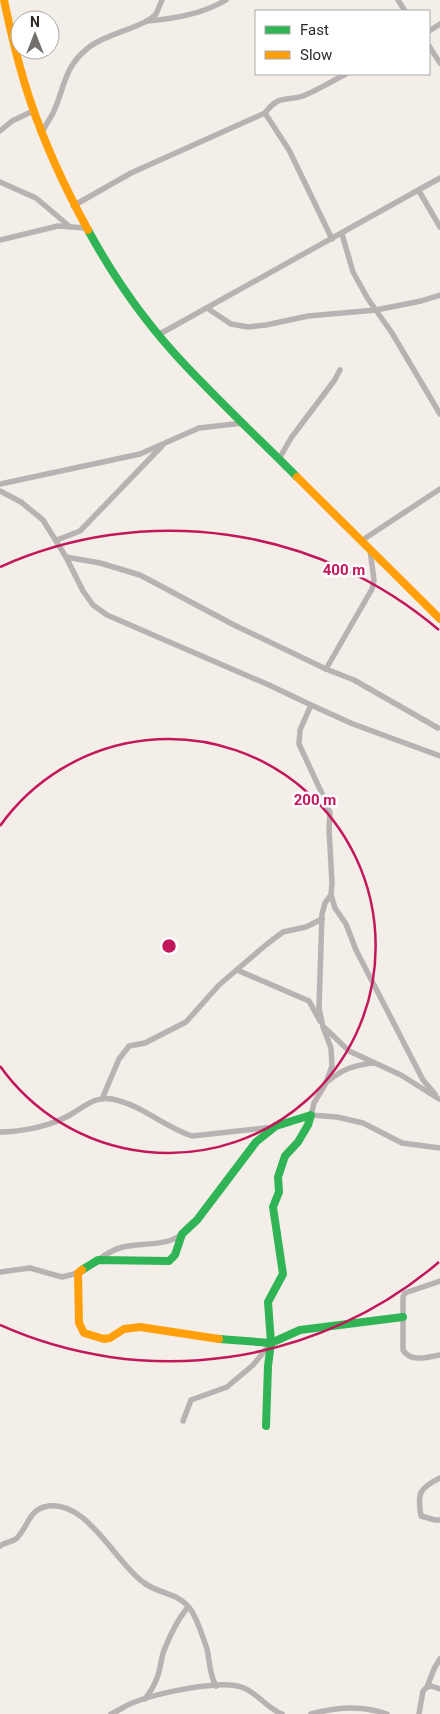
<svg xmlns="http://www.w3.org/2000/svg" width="440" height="1714" viewBox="0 0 440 1714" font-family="Roboto,sans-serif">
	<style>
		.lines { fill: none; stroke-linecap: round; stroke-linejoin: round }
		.street { stroke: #b8b2b2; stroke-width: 5.5 }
		.fast { stroke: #30b455; stroke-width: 8 }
		.slow { stroke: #ff9f0a; stroke-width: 8 }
		.ring { fill: none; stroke: #c2185b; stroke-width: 2.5 }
		.centre { fill: #c2185b; stroke: #fff; stroke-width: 2.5 }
		.ring-label { font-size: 15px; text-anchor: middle; font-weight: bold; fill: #c2185b; stroke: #fff; stroke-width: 5; stroke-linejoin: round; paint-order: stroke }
	</style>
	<rect width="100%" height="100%" fill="#f4eee8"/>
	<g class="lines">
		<g class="street">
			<path d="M398,0l7,11"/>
			<path d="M147,21c27,-2 56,-7 79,-21"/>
			<path d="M429,31l11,-7"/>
			<path d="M429,46l11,17"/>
			<path d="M265,113l24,37 43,89"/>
			<path d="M0,131l12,-10 21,-10"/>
			<path d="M41,134c4,-8 9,-15 13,-23 11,-25 10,-44 34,-63 16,-14 58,-21 68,-34 2,-4 4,-10 6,-14"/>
			<path d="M0,182l36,16 33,28"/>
			<path d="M419,191l21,36"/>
			<path d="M73,206l58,-33 134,-60c14,-19 20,-11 38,-17 15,-6 29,-15 43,-22"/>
			<path d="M342,234l11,38 15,27 24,34 48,81"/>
			<path d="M0,240l58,-14 28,2"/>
			<path d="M207,308l24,16 17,3 18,-2 42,-9 68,-6 45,-9 19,-6"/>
			<path d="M158,335l282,-157"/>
			<path d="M279,459l12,-21 43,-57 6,-11"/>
			<path d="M0,484l140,-30 59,-26 44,-5"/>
			<path d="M0,491l21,11 22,18 23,37 17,34 10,14 14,10 162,70 42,20 42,19 87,32"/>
			<path d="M57,540l23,-9 82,-85"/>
			<path d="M361,541l79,-52"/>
			<path d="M66,557l34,6 40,12 94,50 92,44 28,11 84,48"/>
			<path d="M326,669l46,-80 2,-9 -4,-30"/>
			<path d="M311,705l-11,25 -1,14 25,54 6,15 -1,16 3,54 -1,12 -6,8 -3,11 -3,94 4,19 8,21 1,18 -6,17 -12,20 -3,12 26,2 26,6 39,20 38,5"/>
			<path d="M331,895l4,13 11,16 10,26 67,130 12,14"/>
			<path d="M237,970l72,31 11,20"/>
			<path d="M325,1028l24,23 52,24 38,24"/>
			<path d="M328,1081c15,-12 26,-16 46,-18"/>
			<path d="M102,1099l17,-40 10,-13 16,-3 41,-21 33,-37 48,-41 16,-12 23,-5 16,-8"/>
			<path d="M0,1132c19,0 46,-5 64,-14 16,-7 29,-23 48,-19 30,6 52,28 80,37l82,-9"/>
			<path d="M98,1260c8,-6 16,-11 25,-13 18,-4 46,-1 59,-13"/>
			<path d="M0,1272l30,-4 32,9 16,-4"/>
			<path d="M440,1281l-35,12 -2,4v53c8,13 24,7 37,5"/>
			<path d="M183,1421l8,-21 36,-13 26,-22 18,-22"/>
			<path d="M440,1478c-21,10 -23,16 -19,38l14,4h5"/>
			<path d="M0,1546c5,-4 13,-4 17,-8 10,-10 12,-27 27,-31 41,-11 71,55 99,75 16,13 36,10 48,28 7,11 12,27 16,39 3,13 2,25 9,37"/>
			<path d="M427,1687l7,-18 6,-10"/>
			<path d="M145,1699c5,-6 11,-17 13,-24 3,-8 3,-19 7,-27 6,-15 13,-29 23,-41"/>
			<path d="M111,1714c7,-3 14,-8 21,-11 22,-9 90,-25 112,-15 14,6 23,20 38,26"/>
			<path d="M311,1714c26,-7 50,-9 76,0"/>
			<path d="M419,1714l4,-23 4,-4 4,-1 9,3"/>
		</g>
		<g class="fast">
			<path d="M88,230c26,48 60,96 98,136 36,38 74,74 111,111"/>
			<path d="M82,1270l16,-10 71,1 6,-6 7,-21 15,-14 59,-78 20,-16 35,-11 -3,10 -10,17 -13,14 -7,21 1,15 -6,15 10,67 -15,28 3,41 -3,23 -2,60"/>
			<path d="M219,1339l52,4 29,-13 103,-13"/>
		</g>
		<g class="slow">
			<path d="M4,0c7,34 15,67 26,100 15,45 35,88 58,130"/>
			<path d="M297,477l143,142"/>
			<path d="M82,1270l-4,3 1,50 5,10 20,6 6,-1 14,-9 16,-2 79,12"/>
		</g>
	</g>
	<g class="ring">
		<path d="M0 826A207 207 0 1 1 0 1066"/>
		<path d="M439 1262A415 415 0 0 1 0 1325M0 567A415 415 0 0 1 439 630"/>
	</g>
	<circle cx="169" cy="946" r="8" class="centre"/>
	<g class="ring-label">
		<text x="344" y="575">400 m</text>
		<text x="315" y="805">200 m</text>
	</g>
	<rect x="255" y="10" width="175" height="65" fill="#ffffff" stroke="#abaaa8"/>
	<rect x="265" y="26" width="25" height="8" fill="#30b455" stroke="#abaaa8"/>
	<text x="300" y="35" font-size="15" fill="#2d2a26">Fast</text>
	<rect x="265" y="51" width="25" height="8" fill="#ff9f0a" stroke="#abaaa8"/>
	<text x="300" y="60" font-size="15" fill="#2d2a26">Slow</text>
	<g transform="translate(35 35)"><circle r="24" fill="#ffffff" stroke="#abaaa8"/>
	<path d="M0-4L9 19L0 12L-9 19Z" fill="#736f6a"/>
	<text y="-8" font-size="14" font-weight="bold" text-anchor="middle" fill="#2d2a26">N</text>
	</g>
</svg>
